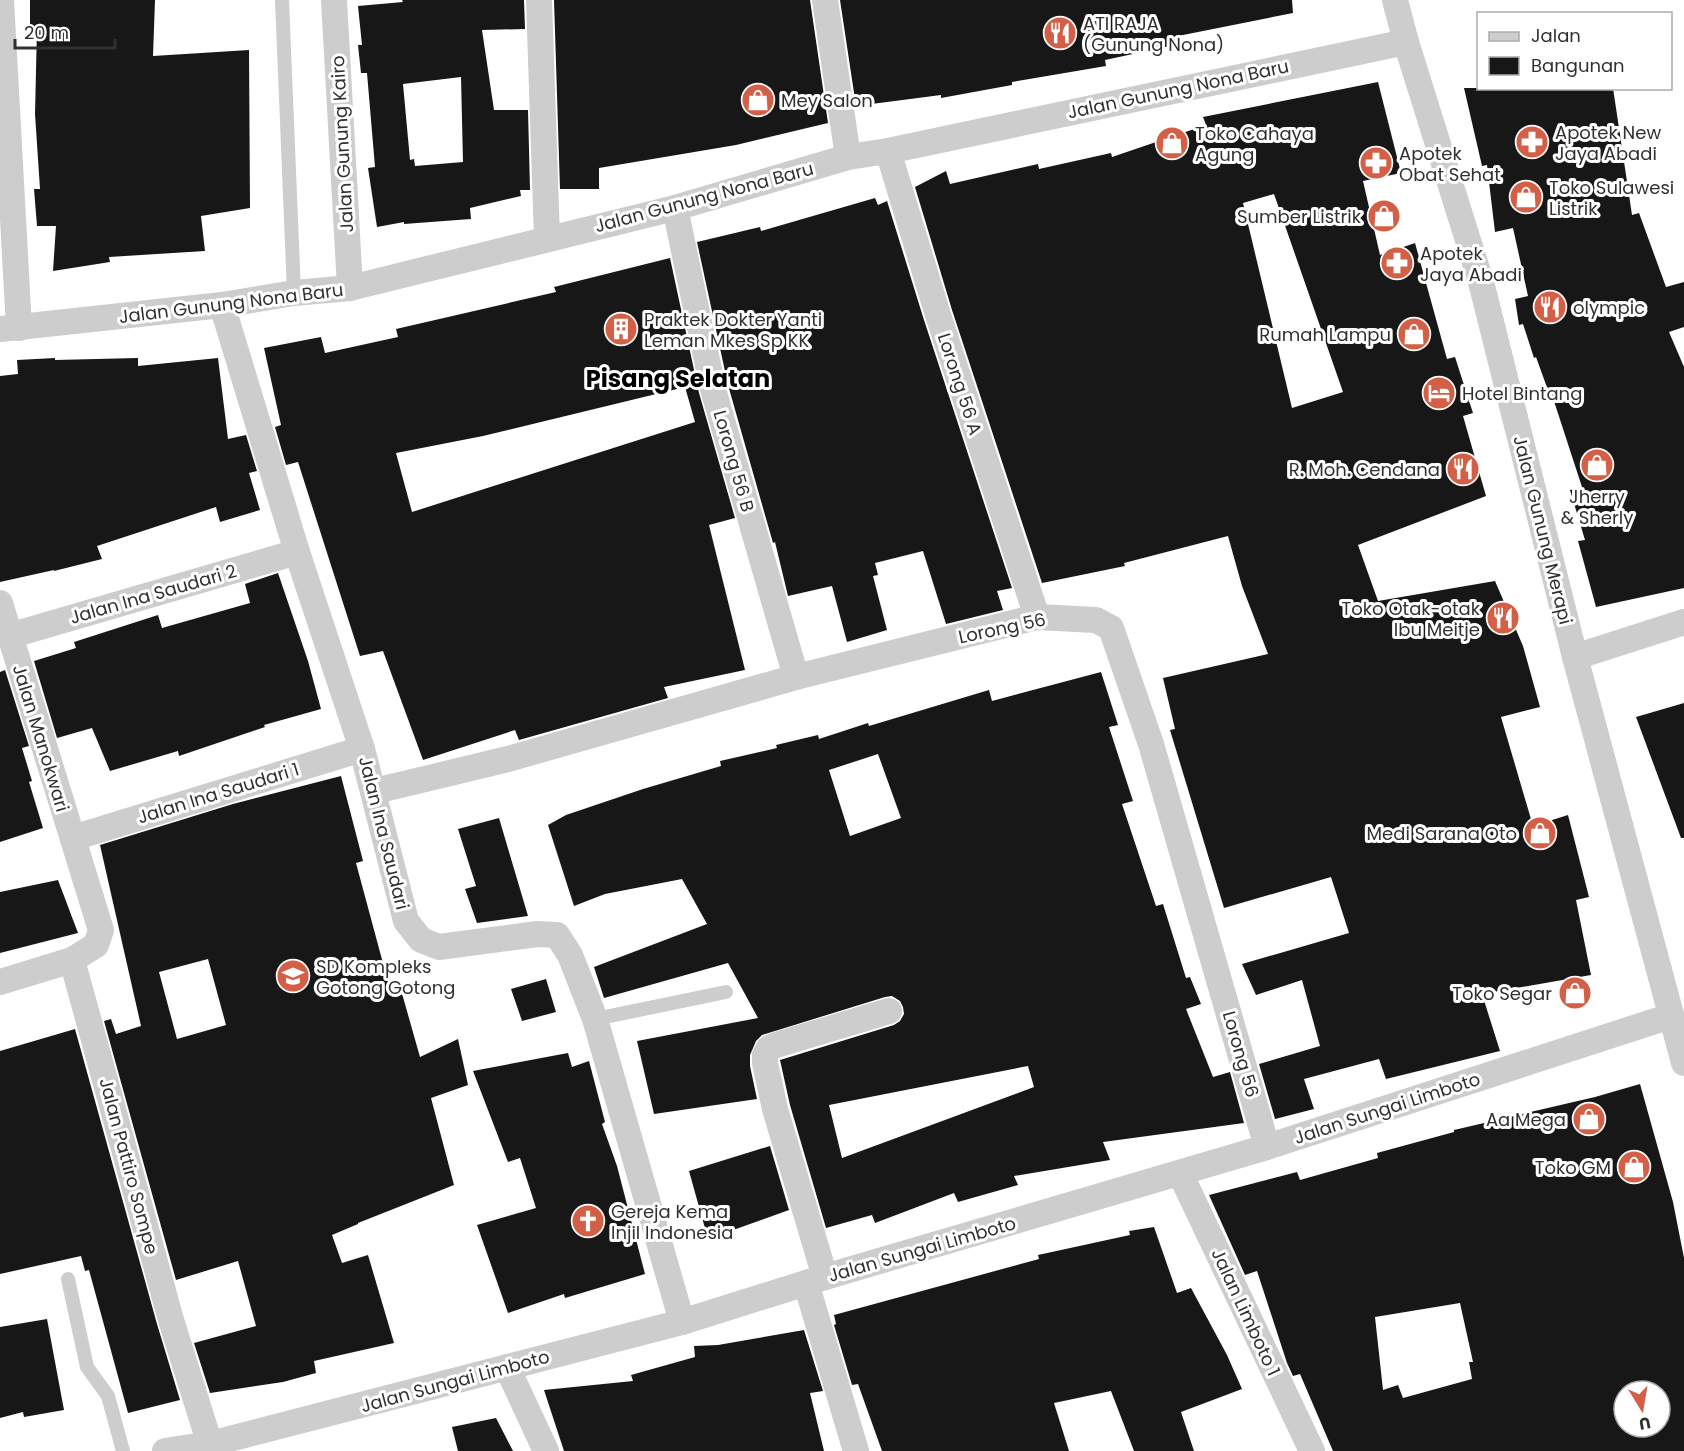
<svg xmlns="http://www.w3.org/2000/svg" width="1684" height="1451" viewBox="0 0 1684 1451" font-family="Poppins,sans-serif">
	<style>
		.building { fill: #171717; fill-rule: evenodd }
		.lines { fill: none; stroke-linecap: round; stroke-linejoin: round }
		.service { stroke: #cdcdcd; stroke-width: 14 }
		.minor { stroke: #cdcdcd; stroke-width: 26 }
		.labels { text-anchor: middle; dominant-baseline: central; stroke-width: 6; stroke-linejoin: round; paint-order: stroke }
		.poi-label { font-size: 18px; fill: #303030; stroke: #fff; text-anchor: start }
		.street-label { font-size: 18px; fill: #303030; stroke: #fff }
		.district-label { font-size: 24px; font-weight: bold; fill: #000; stroke: #fff }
	</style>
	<rect width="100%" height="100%" fill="#fff"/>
	<g class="building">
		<path d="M30,0h125l-2,56 96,-6 1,158 -49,8 4,35 -96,6 1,5 -57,9 3,-45h-19l-3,-37h6l-5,-75 2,-86h-7z"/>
		<path d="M402,0h122l1,29 -43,1 12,80h34l2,80h-10l1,6 -51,12 1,11 -67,5v-2l-27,5 -9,-59 7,-1 -8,-94h-6l-3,-28h4l-4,-39 45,-4zM461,77l2,85 -48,4 -1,-7 -4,1 -7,-76z"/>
		<path d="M554,0h256l18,123 -92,22 -137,23v21h-39z"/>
		<path d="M840,0h452l1,13 -120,24 2,8 -70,15 1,6 -94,16v3l-71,13v-3l-85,11z"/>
		<path d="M1378,82l23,91 -38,8 17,74 35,-12 32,116 8,-2 18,56 -10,3 23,80 -128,49 20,56 117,-20 28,65 17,61 -39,10 32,109 35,-11 21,82 -13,3 15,75 -109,19 18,57 -114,28 -7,-20 -75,20 10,30 -39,10 -16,-55 61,-18 -18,-66 -46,15 -14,-31 107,-31 -18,-56 -107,31 -54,-178 5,-1 -12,-51 105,-24 -26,-68 -14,-50 -104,27 1,3 -83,17 -90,-273 -37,-123 31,-16 4,13 88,-20 1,5 72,-16 1,4 94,-32 -3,-8zM1274,194l69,198 -51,16 -49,-205z"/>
		<path d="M1464,88h149l19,127 7,-2 27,74 18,-5v45l-15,5 15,35v221l-88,19 -18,-66 7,-1 -15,-50 12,-3 -31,-95 -2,1 -13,-36 -2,1 -11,-34 -4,1 -4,-26 13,-3 -15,-68 -18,4 -8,-67 -5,1z"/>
		<path d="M875,198l3,7 9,-4 37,119 88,268 -15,3 6,19 -57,14 -23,-73 -48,12 3,12 -5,1 14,54 -40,12 -15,-56 -44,10 -13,-54 -2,1 -45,-158 -31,-143 63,-15 1,4z"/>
		<path d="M670,258l29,135 36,125 -26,7 36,145 -81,17 4,11 -149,42 -4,-10 -92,30 -40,-109 -23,5 -62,-194 -12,3 -11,-38 6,-2 -17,-77 57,-11 4,16 73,-16 -2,-8 160,-37 -2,-5zM685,387l10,35 -283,90 -16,-59 87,-17z"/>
		<path d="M55,358v2l83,-2v8l80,-8 10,81 18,-4 11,36 -8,2 11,37 -40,12 -4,-15 -119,39 5,13 -48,12v-1l-54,12v-206l18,-2 -1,-14z"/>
		<path d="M278,573l30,88 13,48 -57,16 1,2 -86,29 -1,-5 -68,20 -18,-43 -35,10 -23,-77 42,-13 -2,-6 84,-27 4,13 88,-25 -5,-19z"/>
		<path d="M5,670l24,76 -7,2 10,33 -3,1 14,46 -43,14v-170z"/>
		<path d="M1101,672l17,53 -9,2 24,74 -11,3 34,102 7,-2 23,74 4,-1 11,27 -15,5 27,68 17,-5 14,51 -141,19 7,18 -96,16 4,9 -60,17 -4,-9 -79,30 -3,-8 -46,13 -36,-123 -10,-45 114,-35 6,-4 4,-7 -1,-7 -3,-6 -8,-5 -7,1 -123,38 -6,6 -6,14v11l7,33 -103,15 -17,-73 121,-23 -30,-55 -124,35 -10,-31 113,-43 -25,-45 -77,15 -31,12 -26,-81 18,-10 77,-26 78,-23 -1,-5 57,-13 -1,-3 42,-10 1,4 49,-16 1,3 120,-36 3,11zM878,754l23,64 -51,18 -21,-66zM1028,1066l6,21 -192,71 -13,-53z"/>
		<path d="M1684,703v135h-3l-45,-121z"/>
		<path d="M341,776l22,85 -7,2 35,130 10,-3 19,67 38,-18 10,46 -37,13 23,87 -96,38v1l-26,11 10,28 26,-8 26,88 -80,18 2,12 -33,9 -73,11 -16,-50 62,-17 -18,-65 -62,19 -72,-259 7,-2 5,15 25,-8 -41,-181 133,-41zM208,959l18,66 -49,14 -18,-67z"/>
		<path d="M499,818l29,98 -51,7 -12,-34 11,-3 -18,-57z"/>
		<path d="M58,880l20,53 -78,20v-61z"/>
		<path d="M546,979l10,33 -34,9 -11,-32z"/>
		<path d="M75,1029l82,295 23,76 -52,13 -39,-143 -4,1 -4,-15 -81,18v-223z"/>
		<path d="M568,1053l4,14 17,-6 16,61 -3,2 15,42 28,108 -80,24 -1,-4 -56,19 -31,-88 59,-17 -16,-50 -12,4 -35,-91z"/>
		<path d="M1640,1084l33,118 11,56v193h-351l-33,-77 -7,2 -6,-13 -30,-92 -12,4 -36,-80 88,-23 3,8 78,-22 -1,-5 77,-21v-2l141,-33zM1460,1303l13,59h-4l3,17 -69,19 -5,-13 -15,5 -8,-73zM1624,1391h36v36h-36z"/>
		<path d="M770,1146l19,64 -81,29 -19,-68z"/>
		<path d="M1154,1227l23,66 14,-5 36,67 15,34 -61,23 13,39h-60l-23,-60 -57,12 15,48h-187l-24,-67 -6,1 -18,-60 2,-1 -2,-9 205,-56 -1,-4 92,-20 -1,-4z"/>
		<path d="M47,1319l17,91 -40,7 -1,-5 -23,6v-91z"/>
		<path d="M804,1330l19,61 -13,2 14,58h-260l-20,-61 89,-9 -2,-6 64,-18 -1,-11 24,-1z"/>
		<path d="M496,1418l17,33h-55l-6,-24z"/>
	</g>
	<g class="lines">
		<g class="service">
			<path d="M282,0l12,293"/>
			<path d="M595,1019l131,-27"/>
			<path d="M68,1279l19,88 21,29 15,55"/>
		</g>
		<g class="minor">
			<path d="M1,0l18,328"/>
			<path d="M334,0l16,288"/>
			<path d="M539,0l8,238"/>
			<path d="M825,0l23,157"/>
			<path d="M1395,0l11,42 75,240 94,375 109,406"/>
			<path d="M888,151l50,164 99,302"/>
			<path d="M675,208l38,181 83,288"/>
			<path d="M222,305l75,247 65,197 44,172 15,19 18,7 98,-13 20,1 13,20 25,64 87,303"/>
			<path d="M0,329l222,-24 72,-12 56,-5 325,-80 173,-51 40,-6 518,-109"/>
			<path d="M0,603l101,327 -5,15 -24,15"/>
			<path d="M9,636l288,-84"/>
			<path d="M1575,657l109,-35"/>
			<path d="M375,791l133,-32 288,-82 241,-60 59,3 15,8 40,116 116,403"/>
			<path d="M73,838l289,-89"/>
			<path d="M0,982l72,-22 99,360 41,131"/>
			<path d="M1180,1173l132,278"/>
			<path d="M825,1277l-50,-168 -10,-46v-8l4,-7 7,-3 113,-34"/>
			<path d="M806,1283l50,168"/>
			<path d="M507,1367l39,84"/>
			<path d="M165,1451l45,-7 472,-122 143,-45 442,-130 404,-131"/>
		</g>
	</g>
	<defs>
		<g id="restaurant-disc" transform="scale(1.725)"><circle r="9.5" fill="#d36046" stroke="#fff"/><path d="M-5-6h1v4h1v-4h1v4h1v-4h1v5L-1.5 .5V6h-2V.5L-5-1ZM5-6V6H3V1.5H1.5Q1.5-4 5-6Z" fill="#fff"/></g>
		<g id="shop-disc" transform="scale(1.725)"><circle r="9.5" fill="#d36046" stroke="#fff"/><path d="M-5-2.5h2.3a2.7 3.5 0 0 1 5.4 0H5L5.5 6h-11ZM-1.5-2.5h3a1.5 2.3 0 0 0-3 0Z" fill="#fff"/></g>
		<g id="pharmacy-disc" transform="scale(1.725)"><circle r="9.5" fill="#d36046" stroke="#fff"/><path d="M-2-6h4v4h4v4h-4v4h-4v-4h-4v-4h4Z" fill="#fff"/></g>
		<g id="building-disc" transform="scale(1.725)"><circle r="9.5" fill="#d36046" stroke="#fff"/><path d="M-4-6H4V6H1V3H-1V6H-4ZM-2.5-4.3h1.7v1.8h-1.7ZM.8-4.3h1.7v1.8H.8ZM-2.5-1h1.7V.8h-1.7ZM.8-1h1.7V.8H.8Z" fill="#fff"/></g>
		<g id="hotel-disc" transform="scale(1.725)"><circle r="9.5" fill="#d36046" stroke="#fff"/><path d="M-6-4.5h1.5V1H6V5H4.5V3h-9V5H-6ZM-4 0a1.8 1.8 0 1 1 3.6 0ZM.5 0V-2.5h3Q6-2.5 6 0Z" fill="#fff"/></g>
		<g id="school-disc" transform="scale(1.725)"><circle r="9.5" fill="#d36046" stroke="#fff"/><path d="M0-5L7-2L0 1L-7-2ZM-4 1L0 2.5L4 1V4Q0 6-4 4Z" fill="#fff"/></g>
		<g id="church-disc" transform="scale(1.725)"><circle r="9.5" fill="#d36046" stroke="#fff"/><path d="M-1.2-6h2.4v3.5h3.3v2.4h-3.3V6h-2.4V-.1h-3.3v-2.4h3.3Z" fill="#fff"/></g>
	</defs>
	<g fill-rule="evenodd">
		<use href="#restaurant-disc" x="1060" y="33"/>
		<use href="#shop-disc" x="758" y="100"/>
		<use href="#pharmacy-disc" x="1532" y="142"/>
		<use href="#shop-disc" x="1172" y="143"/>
		<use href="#pharmacy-disc" x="1376" y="163"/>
		<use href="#shop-disc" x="1526" y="197"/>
		<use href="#shop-disc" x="1384" y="216"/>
		<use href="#pharmacy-disc" x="1397" y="263"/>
		<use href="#restaurant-disc" x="1550" y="307"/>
		<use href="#building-disc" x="621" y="329"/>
		<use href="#shop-disc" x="1414" y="334"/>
		<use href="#hotel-disc" x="1439" y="393"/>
		<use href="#shop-disc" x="1597" y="465"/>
		<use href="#restaurant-disc" x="1463" y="469"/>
		<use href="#restaurant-disc" x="1503" y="618"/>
		<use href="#shop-disc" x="1540" y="833"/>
		<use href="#school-disc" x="293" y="976"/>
		<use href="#shop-disc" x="1575" y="993"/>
		<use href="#shop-disc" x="1589" y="1119"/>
		<use href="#shop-disc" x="1634" y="1167"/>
		<use href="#church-disc" x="588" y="1221"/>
	</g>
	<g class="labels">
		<g class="poi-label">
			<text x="1083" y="23">ATI RAJA<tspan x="1083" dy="21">(Gunung Nona)</tspan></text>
			<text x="781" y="100">Mey Salon</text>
			<text x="1555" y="132">Apotek New<tspan x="1555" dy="21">Jaya Abadi</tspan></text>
			<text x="1195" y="133">Toko Cahaya<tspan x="1195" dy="21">Agung</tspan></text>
			<text x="1399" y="153">Apotek<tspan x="1399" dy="21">Obat Sehat</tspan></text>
			<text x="1549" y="187">Toko Sulawesi<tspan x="1549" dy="21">Listrik</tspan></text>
			<text x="1361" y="216" text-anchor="end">Sumber Listrik</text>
			<text x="1420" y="253">Apotek<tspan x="1420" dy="21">Jaya Abadi</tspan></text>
			<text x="1573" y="307">olympic</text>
			<text x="644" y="319">Praktek Dokter Yanti<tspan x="644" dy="21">Leman Mkes Sp KK</tspan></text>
			<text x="1391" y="334" text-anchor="end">Rumah Lampu</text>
			<text x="1462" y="393">Hotel Bintang</text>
			<text x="1440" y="469" text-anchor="end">R. Moh. Cendana</text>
			<text x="1597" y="496" text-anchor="middle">Jherry<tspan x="1597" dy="21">&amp; Sherly</tspan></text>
			<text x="1480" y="608" text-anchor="end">Toko Otak-otak<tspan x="1480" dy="21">Ibu Meitje</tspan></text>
			<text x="1517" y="833" text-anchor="end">Medi Sarana Oto</text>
			<text x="316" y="966">SD Kompleks<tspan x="316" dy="21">Gotong Gotong</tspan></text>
			<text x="1552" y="993" text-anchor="end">Toko Segar</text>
			<text x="1566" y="1119" text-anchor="end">Aa Mega</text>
			<text x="1611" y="1167" text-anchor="end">Toko GM</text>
			<text x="611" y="1211">Gereja Kema<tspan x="611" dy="21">Injil Indonesia</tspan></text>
		</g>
		<g class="street-label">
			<text transform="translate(1178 89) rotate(-12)">Jalan Gunung Nona Baru</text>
			<text transform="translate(342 144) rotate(-93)">Jalan Gunung Kairo</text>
			<text transform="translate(704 197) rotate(-15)">Jalan Gunung Nona Baru</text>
			<text transform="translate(231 303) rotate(-7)">Jalan Gunung Nona Baru</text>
			<text transform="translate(960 384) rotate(72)">Lorong 56 A</text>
			<text transform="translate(734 461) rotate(74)">Lorong 56 B</text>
			<text transform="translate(1543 530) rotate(76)">Jalan Gunung Merapi</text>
			<text transform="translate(153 594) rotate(-16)">Jalan Ina Saudari 2</text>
			<text transform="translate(1002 628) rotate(-12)">Lorong 56</text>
			<text transform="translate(41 738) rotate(73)">Jalan Manokwari</text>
			<text transform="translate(218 793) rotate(-17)">Jalan Ina Saudari 1</text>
			<text transform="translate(384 833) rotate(76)">Jalan Ina Saudari</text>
			<text transform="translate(1241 1054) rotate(74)">Lorong 56</text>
			<text transform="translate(1387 1108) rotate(-18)">Jalan Sungai Limboto</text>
			<text transform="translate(129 1166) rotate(75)">Jalan Pattiro Sompe</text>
			<text transform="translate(922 1249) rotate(-16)">Jalan Sungai Limboto</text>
			<text transform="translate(1246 1312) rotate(65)">Jalan Limboto 1</text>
			<text transform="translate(455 1381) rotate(-15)">Jalan Sungai Limboto</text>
		</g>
		<g class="district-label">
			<text x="678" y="378">Pisang Selatan</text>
		</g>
	</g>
	<rect x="1477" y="12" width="195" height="78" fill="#ffffff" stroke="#acacac" stroke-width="1.5"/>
	<rect x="1489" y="32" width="30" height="9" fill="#cdcdcd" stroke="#acacac" stroke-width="1.5"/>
	<text x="1531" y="42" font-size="18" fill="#303030">Jalan</text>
	<rect x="1489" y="57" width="30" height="18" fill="#171717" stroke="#acacac" stroke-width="1.5"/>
	<text x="1531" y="72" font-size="18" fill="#303030">Bangunan</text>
	<g transform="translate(1642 1409) rotate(169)"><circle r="28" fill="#ffffff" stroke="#acacac" stroke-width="1.5"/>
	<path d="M0-4.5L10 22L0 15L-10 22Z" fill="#d36046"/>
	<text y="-9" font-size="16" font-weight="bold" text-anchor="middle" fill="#303030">U</text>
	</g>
	<path d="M15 39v9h100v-9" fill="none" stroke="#303030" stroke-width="3"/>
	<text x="24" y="39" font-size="18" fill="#303030" stroke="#ffffff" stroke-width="4.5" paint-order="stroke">20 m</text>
</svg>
